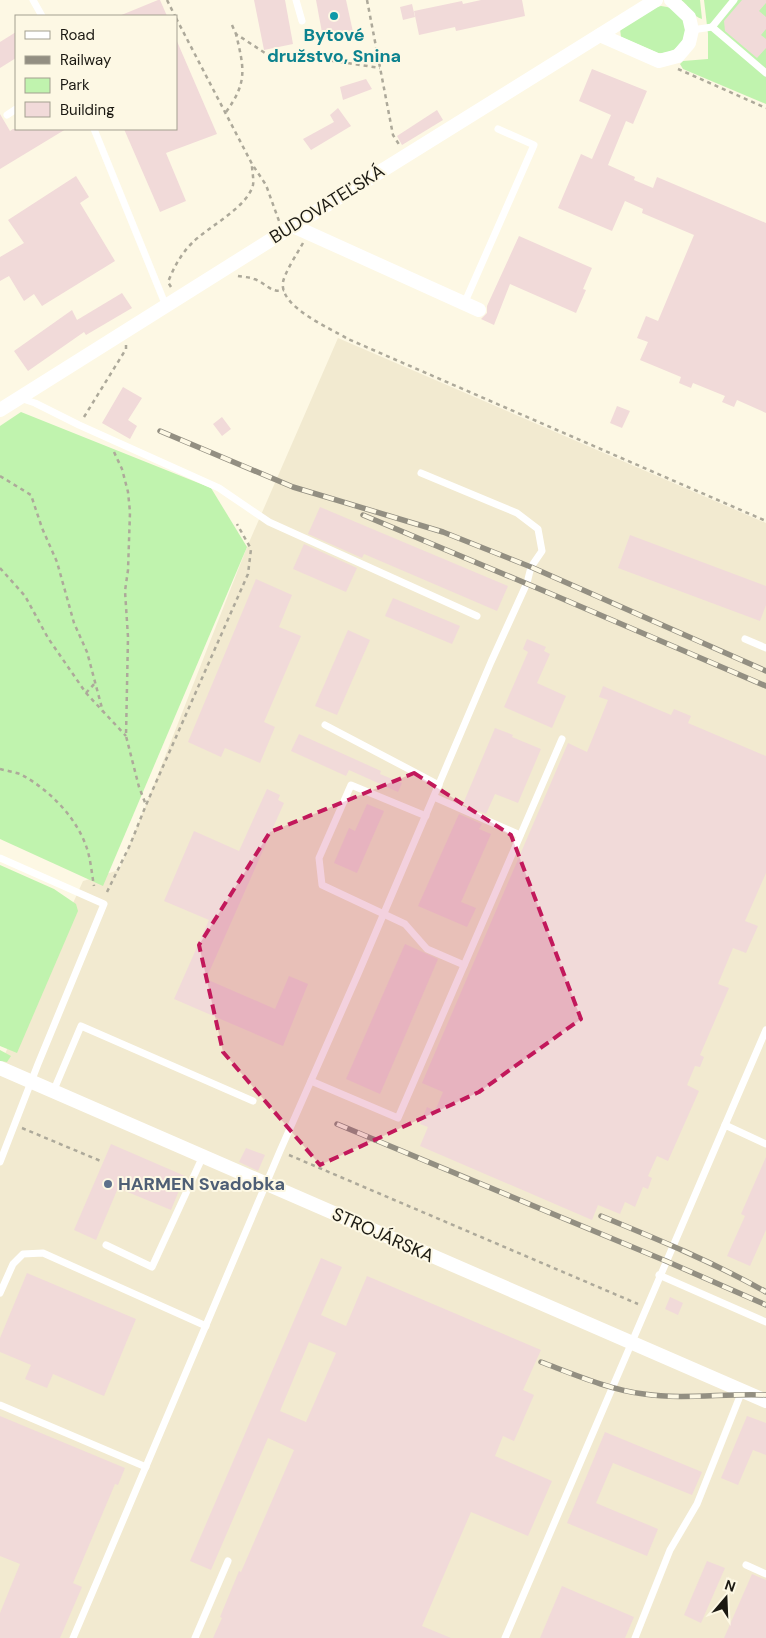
<svg xmlns="http://www.w3.org/2000/svg" width="766" height="1638" viewBox="0 0 766 1638" font-family="'DM Sans',sans-serif">
	<style>
		.built { fill: #f2ead0 }
		.green { fill: #c0f3ae }
		.building { fill: #f1dad9; fill-rule: evenodd }
		.lines { fill: none; stroke-linecap: round; stroke-linejoin: round }
		.path { stroke: #ada99a; stroke-width: 2.5; stroke-dasharray: 4 4; stroke-linecap: butt }
		.lane { stroke: #fff; stroke-width: 7 }
		.street { stroke: #fff; stroke-width: 14 }
		.rail-casing { stroke: #938f82; stroke-width: 5.5 }
		.rail { stroke: #fdf8e4; stroke-width: 4; stroke-dasharray: 11; stroke-linecap: butt }
		.marked { fill: #c2185b; fill-opacity: 0.2; stroke: #c2185b; stroke-width: 4; stroke-dasharray: 10 6; stroke-linejoin: round }
		.culture-dot { fill: #0f9aa8; stroke: #fdf8e4; stroke-width: 2 }
		.service-dot { fill: #5c6f8a; stroke: #fdf8e4; stroke-width: 2 }
		.labels { text-anchor: middle; dominant-baseline: central; stroke-width: 4; stroke-linejoin: round; paint-order: stroke }
		.culture-label { font-size: 18px; font-weight: bold; fill: #0d838f; stroke: #fdf8e4 }
		.street-label { font-size: 18px; fill: #1b1912; stroke: #fdf8e4 }
		.service-label { font-size: 18px; font-weight: bold; fill: #4e5e75; stroke: #fdf8e4; text-anchor: start }
	</style>
	<rect width="100%" height="100%" fill="#fdf8e4"/>
	<path class="built" d="M338,338l428,185v1115h-766v-573l83,-184 36,-11 27,-65 101,-258z"/>
	<g class="green">
		<path d="M681,0h19l2,19c-9,-2 -13,-14 -21,-19z"/>
		<path d="M704,0h62v104l-83,-35 -3,-5 3,-3 25,-2v-25z"/>
		<path d="M661,6c35,3 30,49 -3,47l-37,-16 -1,-8 37,-22z"/>
		<path d="M21,412l190,76 36,59 -144,339 -103,-47v-413z"/>
		<path d="M0,865l54,24 22,15 2,7 -61,142 -17,-7z"/>
		<path d="M0,1050l11,6 -4,6 -7,-1z"/>
	</g>
	<g class="building">
		<path d="M158,0h2l7,16h-48z"/>
		<path d="M254,0h31l8,44 -29,6z"/>
		<path d="M316,0h30l7,32 -30,6z"/>
		<path d="M481,0h41l3,16 -69,15 -1,-4 -36,8 -5,-24 48,-10 1,3z"/>
		<path d="M742,0h24v3l-7,8 7,6v12l-5,6 5,4v9l-9,10 -32,-27 -1,-10z"/>
		<path d="M412,4l3,13 -12,3 -3,-13z"/>
		<path d="M16,32v26l-16,10v-26z"/>
		<path d="M176,39l41,95 -51,19 20,48 -26,11 -36,-83h52z"/>
		<path d="M592,69l55,22 -14,33 -7,-3 -18,44 27,12 -1,3 19,8 4,-11 109,46v190l-29,-13 -3,7 -12,-5 3,-6 -32,-13 -2,5 -12,-5 2,-6 -41,-17 8,-18 -11,-4 9,-22 12,5 36,-86 -52,-22 1,-4 -18,-8 -13,30 -54,-23 23,-54 11,5 19,-44 -32,-14z"/>
		<path d="M366,79l6,10 -29,11 -3,-13z"/>
		<path d="M338,108l13,18 -40,24 -8,-11 31,-17 -4,-7z"/>
		<path d="M437,110l6,10 -41,25 -5,-9z"/>
		<path d="M0,114l10,17 3,-2h53l-66,40z"/>
		<path d="M76,176l13,21 -9,6 35,58 -73,45 -8,-12 -10,7 -15,-25 -9,5v-24l24,-14 -16,-23z"/>
		<path d="M519,236l73,32 -9,21 3,1 -10,23 -66,-29 -16,41 -13,-6 6,-6v-7z"/>
		<path d="M122,293l10,15 -46,27 -2,-3 -56,39 -14,-20 58,-41 5,10z"/>
		<path d="M123,387l19,11 -14,22 9,6 -7,13 -28,-16z"/>
		<path d="M617,406l13,5 -8,17 -12,-5z"/>
		<path d="M222,417l9,12 -9,7 -9,-12z"/>
		<path d="M320,507l188,79 -11,25 -133,-57 -2,4 -54,-24z"/>
		<path d="M630,535l136,51v19l-6,16 -142,-53z"/>
		<path d="M304,544l53,24 -11,24 -53,-23z"/>
		<path d="M256,579l36,16 -13,32 22,9 -37,86 11,5 -15,36 -35,-15 -4,9 -33,-15z"/>
		<path d="M393,598l67,28 -8,18 -67,-28z"/>
		<path d="M348,630l22,10 -33,75 -22,-9z"/>
		<path d="M527,639l19,8 -2,4 6,3 -13,29 29,13 -14,32 -48,-21 24,-55 -5,-3z"/>
		<path d="M603,686l68,29 3,-6 17,7 -3,7 78,33v117l-21,48 13,5 -12,27 -13,-5 -15,36 11,4 -29,67 4,2 -4,10 -5,-1 -8,19 12,6 -31,70 -11,-5 -9,20 4,2 -4,11 -5,-2 -8,20 -10,-5 -5,12 -22,-9 -6,15 -172,-74 8,-19 -8,-3 7,-17 8,4 8,-19 -21,-9 146,-340 19,9 21,-52 -9,-3z"/>
		<path d="M495,728l18,7 -1,2 29,12 -23,54 -23,-9 -9,20 -23,-10z"/>
		<path d="M299,734l82,37 -1,3 22,9 -4,9 -49,-22 -3,6 -55,-25z"/>
		<path d="M267,789l13,6 -2,5 6,3 -78,176 69,30 14,-33 19,8 -25,62 -109,-47 35,-79 -45,-19 30,-70 45,20z"/>
		<path d="M367,804l17,7 -27,62 -23,-10 15,-35 6,3z"/>
		<path d="M459,814l23,10 -3,5 12,5 -30,68 15,6 -9,19 -49,-21z"/>
		<path d="M405,944l33,15 -58,135 -34,-15z"/>
		<path d="M111,1144l74,32 -14,34 -53,-22 -22,52 -22,-10z"/>
		<path d="M246,1148l19,7 -7,16 -19,-9z"/>
		<path d="M766,1157v73l-16,36 -23,-10 18,-40 -4,-2z"/>
		<path d="M321,1258l21,9 -21,48 25,11 21,-50 174,74 -18,40 11,5 -20,46 -11,-5 -8,20 57,25 -24,55 -57,-24 -49,114 29,12h-238l9,-20 -2,-1 19,-46 2,1 53,-122 -26,-12 -57,132 -21,-9zM309,1342l27,11 -30,69 -26,-11z"/>
		<path d="M27,1273l109,46 -32,77 -51,-22 -6,14 -22,-9 6,-14 -31,-13v-14z"/>
		<path d="M670,1297l13,6 -5,12 -13,-6z"/>
		<path d="M0,1416l125,52 -7,17 -3,-1 -42,99 9,4 -22,51h-60v-25l20,-49 -20,-8z"/>
		<path d="M747,1416l19,7v32l-13,-5 -15,35 -17,-7z"/>
		<path d="M605,1432l97,40 -10,23 -79,-32 -17,40 62,26 -11,27 -80,-33z"/>
		<path d="M707,1561l18,7 -24,55 -17,-8z"/>
		<path d="M752,1574l14,6v58h-42z"/>
		<path d="M562,1586l72,31 -9,21h-85z"/>
	</g>
	<g class="lines">
		<g class="path">
			<path d="M167,0l8,16"/>
			<path d="M367,0l26,135 7,11"/>
			<path d="M176,18l76,146 14,21 13,36"/>
			<path d="M232,25l4,9 29,19 30,2 85,13"/>
			<path d="M678,69l88,39"/>
			<path d="M226,112c22,-30 18,-44 10,-78"/>
			<path d="M303,243c-5,9 -18,29 -20,39 -4,25 47,46 65,57l418,182"/>
			<path d="M238,276c5,1 11,1 16,3 11,3 17,15 30,11"/>
			<path d="M171,287l-3,-5c6,-15 13,-28 24,-39 17,-17 55,-35 61,-58 1,-6 -1,-14 -1,-19"/>
			<path d="M84,417l42,-68v-4"/>
			<path d="M114,452l8,17 6,23 2,20 -2,58 -3,21 3,46 -2,99 13,51 7,18"/>
			<path d="M0,476l31,19 11,33 15,34 17,61 13,29 16,60"/>
			<path d="M0,568l25,28 23,42 38,55 40,43"/>
			<path d="M86,693l9,-10"/>
			<path d="M0,769c7,2 16,3 22,6 29,16 57,45 66,77 3,11 4,23 6,34"/>
			<path d="M107,892l23,-47 16,-40 102,-231 3,-25 -14,-25"/>
			<path d="M22,1128l81,34"/>
			<path d="M289,1155l349,149"/>
		</g>
		<g class="lane">
			<path d="M33,0l9,16"/>
			<path d="M296,0l6,21"/>
			<path d="M712,27l54,46"/>
			<path d="M692,30l20,-3 22,-27"/>
			<path d="M7,115l9,-6"/>
			<path d="M94,129l72,177"/>
			<path d="M464,304l70,-159 -36,-16"/>
			<path d="M20,398l15,5 44,22 140,63 50,34 208,94"/>
			<path d="M745,639l21,9"/>
			<path d="M325,725l114,60"/>
			<path d="M434,797l86,38"/>
			<path d="M426,816l-75,-31 -32,73 3,27 83,39 22,25 37,16"/>
			<path d="M0,858l104,46 -66,160 -38,98"/>
			<path d="M311,1081l87,37 164,-379"/>
			<path d="M53,1092l28,-66 172,75"/>
			<path d="M725,1125l41,-95"/>
			<path d="M106,1245l46,22 51,-111"/>
			<path d="M659,1275l107,47"/>
			<path d="M0,1293l13,-29 10,-10 20,-1 163,73"/>
			<path d="M0,1405l146,62"/>
			<path d="M746,1565l20,9"/>
			<path d="M73,1638l207,-487 78,-177 133,-312 36,-79 4,-16 11,-16 -4,-22 -21,-16 -96,-40"/>
			<path d="M195,1638l33,-77"/>
			<path d="M505,1638l220,-513 41,19"/>
			<path d="M635,1638l35,-88 27,-46 45,-113"/>
		</g>
		<g class="street">
			<path d="M600,35l59,26 19,-5 11,-13 3,-13 -3,-13 -18,-17"/>
			<path d="M293,226l186,84"/>
			<path d="M0,410l293,-184 363,-226"/>
			<path d="M0,1068l766,333"/>
		</g>
		<g class="rail-casing">
			<g id="rail">
				<path d="M160,431l133,56 150,45 88,35 235,104"/>
				<path d="M363,515l193,81 210,90"/>
				<path d="M337,1124l329,137 100,44"/>
				<path d="M601,1216c56,23 112,46 165,76"/>
				<path d="M541,1362c32,12 69,28 103,32 40,6 81,-1 122,1"/>
			</g>
		</g>
		<use href="#rail" class="rail"/>
	</g>
	<path class="marked" d="M414,773l97,62 70,184 -102,73 -159,73 -97,-113 -24,-107 71,-113z"/>
	<circle class="culture-dot" cx="334" cy="16" r="5"/>
	<circle class="service-dot" cx="108" cy="1184" r="5"/>
	<g class="labels">
		<g class="culture-label">
			<text x="334" y="35">Bytové<tspan x="334" dy="21">družstvo, Snina</tspan></text>
		</g>
		<g class="street-label">
			<text transform="translate(327 204) rotate(-32)">BUDOVATEĽSKÁ</text>
			<text transform="translate(383 1235) rotate(24)">STROJÁRSKA</text>
		</g>
		<g class="service-label">
			<text x="118" y="1184">HARMEN Svadobka</text>
		</g>
	</g>
	<rect x="15" y="15" width="162" height="115" fill="#fdf8e4" stroke="#a39f90"/>
	<rect x="25" y="31" width="25" height="8" fill="#ffffff" stroke="#a39f90"/>
	<text x="60" y="40" font-size="15" fill="#1b1912">Road</text>
	<rect x="25" y="56" width="25" height="8" fill="#938f82" stroke="#a39f90"/>
	<text x="60" y="65" font-size="15" fill="#1b1912">Railway</text>
	<rect x="25" y="78" width="25" height="15" fill="#c0f3ae" stroke="#a39f90"/>
	<text x="60" y="90" font-size="15" fill="#1b1912">Park</text>
	<rect x="25" y="102" width="25" height="15" fill="#f1dad9" stroke="#a39f90"/>
	<text x="60" y="115" font-size="15" fill="#1b1912">Building</text>
	<g transform="translate(726 1598) rotate(19)" stroke="#fdf8e4" stroke-width="4" paint-order="stroke">
	<path d="M0-4L9 19L0 12L-9 19Z" fill="#1b1912"/>
	<text y="-8" font-size="14" font-weight="bold" text-anchor="middle" fill="#1b1912">N</text>
	</g>
</svg>
